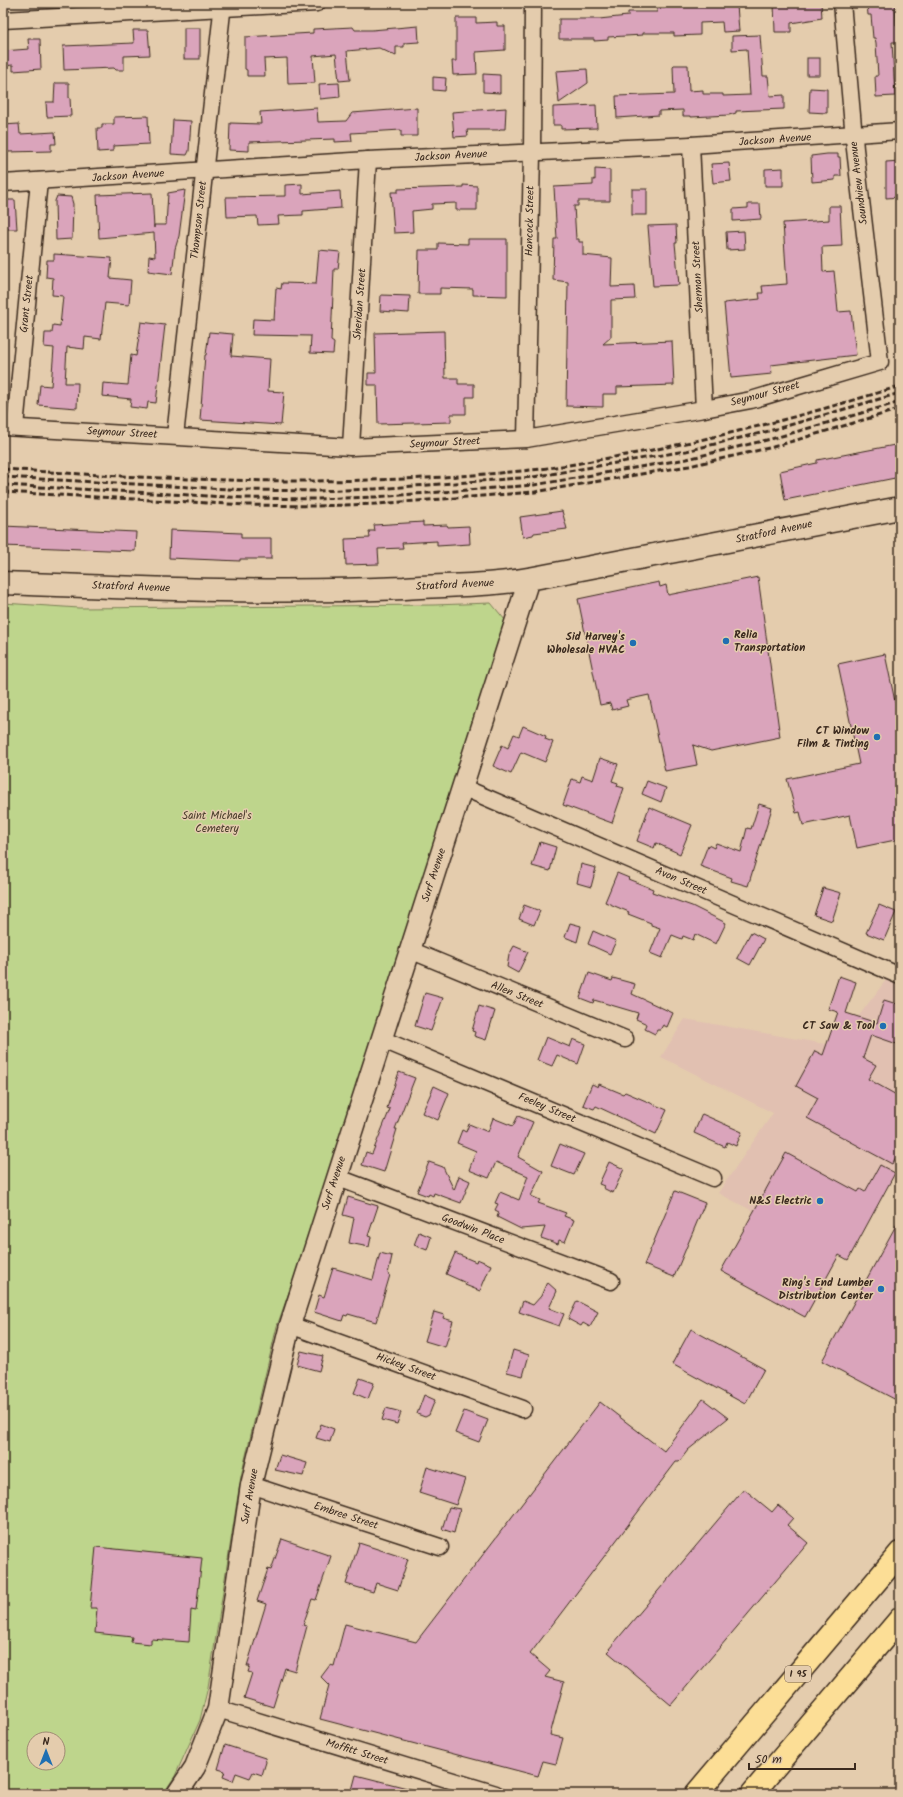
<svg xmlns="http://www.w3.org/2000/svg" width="903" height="1797" viewBox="0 0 903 1797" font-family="Kalam,sans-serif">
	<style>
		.built { fill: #e1c0b1 }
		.green { fill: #bed58c; stroke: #7c8055; fill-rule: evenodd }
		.building { fill: #daa4bb; stroke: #3b2a1e }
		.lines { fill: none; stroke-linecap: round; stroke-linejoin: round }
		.minor-casing { stroke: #3b2a1e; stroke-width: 19 }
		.tertiary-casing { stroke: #3b2a1e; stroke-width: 23 }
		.secondary-casing { stroke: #3b2a1e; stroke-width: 25 }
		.motorway-casing { stroke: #3b2a1e; stroke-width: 25 }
		.minor { stroke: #e4ccad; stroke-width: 16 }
		.tertiary { stroke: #e4ccad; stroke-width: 20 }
		.secondary { stroke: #e4ccad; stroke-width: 22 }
		.motorway { stroke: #fcde96; stroke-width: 22 }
		.rail { stroke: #3b2a1e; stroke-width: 3; stroke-dasharray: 6 3; stroke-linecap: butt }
		.poi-dot { fill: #1f6fb2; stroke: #e4ccad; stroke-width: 1.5 }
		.labels { text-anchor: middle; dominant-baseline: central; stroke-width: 3; stroke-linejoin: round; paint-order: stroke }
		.shield { fill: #e4ccad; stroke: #6e5b49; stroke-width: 1 }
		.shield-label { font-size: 10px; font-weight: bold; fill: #3b2a1e }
		.street-label { font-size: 11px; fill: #3b2a1e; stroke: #e4ccad }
		.poi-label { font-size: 11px; font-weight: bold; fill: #3b2a1e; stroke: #e4ccad; text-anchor: end }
		.park-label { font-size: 11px; fill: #483b29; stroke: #e4ccad }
	</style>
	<rect width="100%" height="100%" fill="#e4ccad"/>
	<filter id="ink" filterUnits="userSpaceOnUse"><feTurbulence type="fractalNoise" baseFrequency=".025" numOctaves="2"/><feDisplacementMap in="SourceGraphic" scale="8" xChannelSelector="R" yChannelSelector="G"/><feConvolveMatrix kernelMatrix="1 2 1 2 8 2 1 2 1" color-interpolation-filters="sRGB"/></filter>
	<g filter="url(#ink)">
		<path class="built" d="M889,976l11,5v176l-52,103 -130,-67 55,-80 -112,-56 24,-38 151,27z"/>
		<path class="green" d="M3,603l76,5 355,-3 57,-2 14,17 -37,120 -81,255 -76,235 -34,96 -36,150 -33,211 -8,33 -25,56 -12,18h-160zM34,1739h24v24h-24z"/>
		<g class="building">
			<path d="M774,3h47l1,15 -31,5v9h-16z"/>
			<path d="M867,3h28l1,22h4v17h-8l3,54 -19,1 -1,-21h3l-2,-33 -1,-5h-2l-2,-23h-3z"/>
			<path d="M699,4v2l38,-1 2,26 -16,1 -1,-10 -22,1v12l-26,1v-3h-31v2l-35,2v3l-14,1v-2h-35v-20h40l29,-3v-4h29v-5h24v-2z"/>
			<path d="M456,18h20v5l21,-1v4h8v24l-29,2 1,22 -24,1 -1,-14h4z"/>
			<path d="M418,26l1,16 -15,1v4h-8v9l-17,-8 -32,3 3,29 -11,1 -3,-27 -23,2 2,27 -27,1 -1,-26 -23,1 1,17h-18v-6l-2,-1v-32l68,-4v-4l40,-2 2,3h17z"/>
			<rect x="184" y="28" width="16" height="31"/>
			<path d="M133,30h15l2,25 -26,1v14h-8l-2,-2 -50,2 -1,-24 71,-3z"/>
			<path d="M760,35l3,41h5l2,20 14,-1v14l-48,2v2l-7,2 -38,2v-1h-8v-6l-24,1v4l-42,3 -1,-22 58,-2 -1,-28 1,-1h14l1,26 14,-1v4h20v2l27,-1 -3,-46 -15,1v-14z"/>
			<path d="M28,39h12l1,30 -28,2v-6l-10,1v-15l26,-2z"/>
			<rect x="807" y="58" width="13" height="17"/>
			<path d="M587,69l1,14 -29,20 -3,-32z"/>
			<path d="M483,74l17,1v18l-17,-1z"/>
			<path d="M433,77l13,1 -1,13 -12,-1z"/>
			<path d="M55,83h14v15h1l1,18 -24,1 -1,-15h8z"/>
			<path d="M339,83l1,14 -20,2 -1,-15z"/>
			<path d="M810,88l17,1v24l-18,-1z"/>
			<path d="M596,105l1,23 -36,1v-4h-8v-18z"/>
			<path d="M317,108l1,14 28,-1 6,-8 65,-5v28h-16v-6l-50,3 1,8 -17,1v-3l-86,3v9l-20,-1 1,-27 31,1 -1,-12z"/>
			<path d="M506,108l-1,21h-5l-1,1h-32l1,6 -14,1 -2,-25z"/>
			<path d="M148,116l1,28 -36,2v5l-15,1 -1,-24h5v-4h12v-7z"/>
			<path d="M173,120l18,1 -2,30 -2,4 -16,-1z"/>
			<path d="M19,124l1,10 35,-2 1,12h-5v7l-44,1v-3l-4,1v-25z"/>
			<path d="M827,154h11v3h2l1,19h-6v4l-23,2 -1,-26z"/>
			<path d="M900,161v36l-14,1v-36z"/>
			<path d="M729,163l2,18 -18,2 -2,-19z"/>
			<path d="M783,168v18h-18v-17z"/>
			<path d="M595,169l15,1v31h-32v5h-4l2,33h3v3h4v13l29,3 -1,29 23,-1 1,13 -24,1v37l-8,7 69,-3 2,44 -57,2v7h-14v13l-37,-1 2,-124 -15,-2 1,-41h3l-3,-52 39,-2v-6l2,1z"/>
			<path d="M302,184v10l38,-3 1,17 -38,3v4l-25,1 1,8 -21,1 -1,-9 -30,1 -1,-20 59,-1v-11z"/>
			<path d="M463,185l14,1v24h-21v-7l-24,1v5l-20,2 1,21 -19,1 -3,-41h7v-3l65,-2z"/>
			<rect x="632" y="189" width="15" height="26"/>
			<path d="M185,190l-6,46 -4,13 -3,25 -24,-3 1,-15 6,1 -1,-24 -55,5 -2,-43 55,-2 2,35v-3h12l2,-32z"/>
			<path d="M57,196l14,1 2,7 -1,35 -16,1 -1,-39z"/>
			<path d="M3,200h12l2,29h-12v-3h-2z"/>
			<path d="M748,204h12l1,15 -28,2v-12l15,-1z"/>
			<path d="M829,206h11l2,40 -20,1 1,25 11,-1 4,41 13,-1 5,44 -85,10 1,9 -41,4 -7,-75 36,-4 -1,-6h4l-1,-7 25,-2 -4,-61 46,-3z"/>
			<path d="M676,225l1,18h-2l4,42 -26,1 -5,-60z"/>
			<path d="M744,231l1,18 -18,1 -1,-18z"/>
			<path d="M468,239h39v57l-34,-1v-6l-33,-1v6h-22l1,-44h19v-7l30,1z"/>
			<path d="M319,250l21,2 -2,17h-4l-3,72 3,2 -1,11 -23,-1 1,-17 -59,-1 1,-16 21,1 2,-32 5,1 1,-6 34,1z"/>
			<path d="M54,254l58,4 -2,20 21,2 -2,25 -24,-2 -4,36 -16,-2 -1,12 -17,-2 -2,36h13l-1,25 -39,-3 2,-20 11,1 3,-38 -10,-1 1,-14h7l1,-8 7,1 3,-30 -11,-1 1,-17 -7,-1 1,-17h7z"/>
			<path d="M381,295l29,1 -1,17 -29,-2z"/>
			<path d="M141,322l24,3 -9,78 -8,-1 -1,7 -17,-2 1,-8 -29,-3 1,-13 25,2 3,-30 5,1z"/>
			<path d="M444,331l1,47h13v6h16v13h-8v17h-15v8l-73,2 -1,-39h-9v-12h8l-1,-40z"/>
			<path d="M209,332l24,2 -2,22 39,3 -2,32 16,1 -3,33 -81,-5 5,-65h1z"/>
			<path d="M900,444v33l-115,23 -5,-29 37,-8v-3z"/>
			<path d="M562,511l5,18 -33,4 -1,2 -10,2 -3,-20z"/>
			<path d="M423,522v4l24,-1 1,2 21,-1 1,18 -33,2v-5l-35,2 1,5 -25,1 1,15 -33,1 -1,-26 25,-1 -1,-7h6l-1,-6z"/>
			<path d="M3,526l133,6 -1,19 -132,-5z"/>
			<path d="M170,530l71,3v5h30v21h-31v2l-71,-3z"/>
			<path d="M758,577l22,160 -69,14 -18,-6 4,20 -32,6 -16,-76 -23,5 2,6 -16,4 -2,-7 -10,2 -22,-106 81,-17 1,5 6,-2 2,10z"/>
			<path d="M885,654l12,57 3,-1v129l-43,9 -7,-33 -47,10 -3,-13 -4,1 -9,-34 72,-15 -21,-100z"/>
			<path d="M523,726l23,10 -1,3 8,3 -8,20 -24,-10 -10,22 -18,-8 9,-21 6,3 6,-14 5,2z"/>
			<path d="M600,758l18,6 -6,17 6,2 -1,3 7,2 -12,35 -49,-18 9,-26 8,3 2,-6 11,4z"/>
			<path d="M647,781l19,7 -5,14 -19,-8z"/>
			<path d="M759,804l13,4 -24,78 -17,-5 1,-3 -32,-12 8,-21 6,3 2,-5 25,9 6,-24 4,1z"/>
			<path d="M649,807l43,18 -12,29 -24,-11 -2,5 -17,-7z"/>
			<path d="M540,842l16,5 -6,24 -18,-5z"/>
			<path d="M581,864l15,4 -5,19 -14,-4z"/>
			<path d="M617,873l12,5 -1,1 25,10 -1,3 40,14 34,17 -10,21 -21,-10 -2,6 -10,-4 -1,3 -10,-4 -10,23 -12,-5 10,-25 -9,-3v-2l-23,-9 1,-2 -24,-10z"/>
			<path d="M823,888l18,5 -9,28 -18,-6z"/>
			<path d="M524,905l16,6 -6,14 -15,-6z"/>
			<path d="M879,905l17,7 -12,28 -18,-7z"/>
			<path d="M570,923l11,3 -4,16 -12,-5z"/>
			<path d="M593,931l23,10 -6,13 -22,-10z"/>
			<path d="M751,932l13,7 -14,26 -13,-7z"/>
			<path d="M514,946l14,6 -10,21 -11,-6 2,-12z"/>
			<path d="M589,973l23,8 1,-3 22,6 -3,10 41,19 -6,14 -4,-2 -3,5h-3l-2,4 -10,-5 2,-5 -11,-5 2,-6 -44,-13 -1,3 -13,-5z"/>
			<path d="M839,976l17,6 -10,31 31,10 7,-23 16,5v40l-29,-10 -8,23 13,7 -8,14 32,18v53l-8,14 -85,-46 11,-20 -22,-12 19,-35 8,4 15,-43 -10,-3z"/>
			<path d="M425,993l18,5 -12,33 -16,-5z"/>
			<path d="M479,1006l16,5 -9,29 -12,-4 1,-4 -3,-1z"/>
			<path d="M546,1037l24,10 3,-8 12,5 -7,20 -21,-9 -5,11 -15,-6z"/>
			<path d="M399,1072l16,6 -20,51h2l-13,43 -22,-7 4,-13 6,2 18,-45 -3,-1z"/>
			<path d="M592,1084l6,3 1,-3 24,10 2,-2 42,18 -11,24 -60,-28 -2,3 -11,-4z"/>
			<path d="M434,1086l15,7 -11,27 -16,-7z"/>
			<path d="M702,1114l40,18 -6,14 -9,-4 -2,5 -31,-14z"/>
			<path d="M518,1116l15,6 -15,35 25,14 -12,25 9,4 -2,3 28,10 -2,3 10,4 -9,22 -6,-2 -1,4 -17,-6 4,-11 -24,2 -24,-12 2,-5 -4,-2 3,-6 -3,-1 5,-11 19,8 9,-24 -32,-14 -7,16 -20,-8 7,-19 -19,-8 5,-13 4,2 3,-8 19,8 5,-14 20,8z"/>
			<path d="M560,1144l24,10 -10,21 -23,-9z"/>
			<path d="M786,1153l72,39 2,-3 5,3 15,-27 15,8 -47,87 -9,-5 -34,62 -84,-46z"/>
			<path d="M429,1162l14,5 11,23 5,-14 11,5 -9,22 -27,-10 -1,3 -4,-2 -1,2 -11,-4z"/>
			<path d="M609,1162l15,7 -11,24 -10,-5 1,-2 -5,-2z"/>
			<path d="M675,1191l30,12 -31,74 -30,-12z"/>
			<path d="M348,1197l30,9 -10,30 3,1 -2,10 -20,-4 5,-25 -11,-3z"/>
			<path d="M900,1218v184l-78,-41z"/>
			<path d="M419,1232l12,5 -4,13 -13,-5z"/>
			<path d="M380,1253l12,3 -4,18 2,1 -14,47 -28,-8 -1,2 -3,-1 -2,6 -28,-9 5,-17 5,2 9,-29 40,12z"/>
			<path d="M455,1253l21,9 1,-3 14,6 -11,26 -15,-6 1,-2 -20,-9z"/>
			<path d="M547,1282l10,9 -8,17 15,6 -5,12 -40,-14 4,-11 10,4 8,-9z"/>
			<path d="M577,1301l21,11 -8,15 -7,-4 -2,3 -13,-7z"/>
			<path d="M434,1312l10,3 -1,3 10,3 -8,26 -20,-6z"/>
			<path d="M691,1329l73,40 -19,35 -73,-40z"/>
			<path d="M513,1350l16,5 -6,21 -16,-4z"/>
			<path d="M301,1351l22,5 -4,15 -22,-6z"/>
			<path d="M360,1378l14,5 -6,16 -14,-6z"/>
			<path d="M424,1395l11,5 -6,15 -4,2 -8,-3z"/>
			<path d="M703,1399l25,19 -40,32 -9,12h-3l-146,192 20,17 -5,6 19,5 -14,53 13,3 -7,26 -13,-3 -5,15 -218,-57 9,-34 -8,-8 9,-12 4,1 11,-42 71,18 184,-240 64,49z"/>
			<path d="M386,1408l15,4 -4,12 -15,-4z"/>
			<path d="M464,1411l24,9 -9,22 -24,-9z"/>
			<path d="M321,1424l13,5 -4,13 -14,-4z"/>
			<path d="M280,1455l27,8 -4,13 -28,-6z"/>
			<path d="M427,1467l38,12 -9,26 -37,-12z"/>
			<path d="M744,1489l28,23 6,-7 15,13 -6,7 21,18 -137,162 -63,-53 2,-2 -1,-1z"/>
			<path d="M449,1507l11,2 -6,24 -12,-4z"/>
			<path d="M282,1539l49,17 -15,44 -4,-1 -9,26 4,1 -12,45 -10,-3 -12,39 -29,-9 8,-25 -4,-1 2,-6h-3l19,-62 -9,-3 11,-32 3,1z"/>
			<path d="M359,1543l49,16 -10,31 -22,-7 -3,9 -27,-8z"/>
			<path d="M96,1547l106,11 -6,53 -5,-1 -2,32 -38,-3v5l-20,-2 1,-5 -37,-4 2,-25h-7z"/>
			<path d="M225,1745l40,13 1,4 -4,13 -9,-3 -3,6 -14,-5 -3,8 -10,-4 2,-6 -7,-2z"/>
			<path d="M356,1775l59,15 -1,4h-63z"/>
		</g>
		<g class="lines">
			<g class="minor-casing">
				<g id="minor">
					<path d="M3,20l314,-17"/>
					<path d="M691,145l13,264"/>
					<path d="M3,183l365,-23 323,-15 209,-14"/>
					<path d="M3,427l348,20 175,-8 178,-30 47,-9 129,-38 -25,-213 -13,-146"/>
					<path d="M15,427l24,-246"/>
					<path d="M175,436l48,-433"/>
					<path d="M526,439l6,-286 1,-150"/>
					<path d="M351,447l17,-287"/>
					<path d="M462,787l438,189"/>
					<path d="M410,950l215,89"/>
					<path d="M381,1039l332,139"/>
					<path d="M336,1177l275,104"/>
					<path d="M290,1325l233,84"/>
					<path d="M251,1485l189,62"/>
					<path d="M218,1709l278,85"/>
				</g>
			</g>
			<g class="tertiary-casing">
				<path id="tertiary" d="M177,1794l18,-27 23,-58 33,-224 39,-160 239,-746"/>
			</g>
			<g class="secondary-casing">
				<path id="secondary" d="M3,583c134,5 268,11 401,5 43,-3 88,-2 130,-10l366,-70"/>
			</g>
			<g class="motorway-casing">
				<g id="motorway">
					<path d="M696,1794l204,-241"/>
					<path d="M752,1794l148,-175"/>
				</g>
			</g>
			<use href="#minor" class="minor"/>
			<use href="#tertiary" class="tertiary"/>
			<use href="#secondary" class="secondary"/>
			<use href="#motorway" class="motorway"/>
			<g class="rail">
				<path d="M3,469c176,12 352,19 528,1 32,-3 64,-10 95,-15 93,-17 184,-41 274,-69"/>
				<path d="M3,477l243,13 69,1 60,-2 158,-12 153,-26 83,-20 131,-38"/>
				<path d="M3,485l243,13 69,1 60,-2 159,-12 153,-26 84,-20 129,-37"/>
				<path d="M3,492l243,13 69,1 61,-2 159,-12 154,-26 84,-19 127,-38"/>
			</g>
		</g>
	</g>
	<g class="poi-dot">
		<circle cx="726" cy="641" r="4"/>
		<circle cx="633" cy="643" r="4"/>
		<circle cx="877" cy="737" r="4"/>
		<circle cx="883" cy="1026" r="4"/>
		<circle cx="820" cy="1201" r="4"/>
		<circle cx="881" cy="1289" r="4"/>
	</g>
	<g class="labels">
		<rect class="shield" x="785" y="1666" width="26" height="16" rx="3"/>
		<g class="shield-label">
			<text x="798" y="1674">I 95</text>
		</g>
		<g class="street-label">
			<text transform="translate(775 140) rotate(-4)">Jackson Avenue</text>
			<text transform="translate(451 156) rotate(-3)">Jackson Avenue</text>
			<text transform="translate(128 176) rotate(-4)">Jackson Avenue</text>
			<text transform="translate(859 183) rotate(-97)">Soundview Avenue</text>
			<text transform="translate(199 220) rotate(-84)">Thompson Street</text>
			<text transform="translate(530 221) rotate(-89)">Hancock Street</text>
			<text transform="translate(698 277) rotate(-93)">Sherman Street</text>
			<text transform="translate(27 304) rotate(-84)">Grant Street</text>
			<text transform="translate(360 304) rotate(-86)">Sheridan Street</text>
			<text transform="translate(765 394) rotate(-15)">Seymour Street</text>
			<text transform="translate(122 433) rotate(3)">Seymour Street</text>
			<text transform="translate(445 443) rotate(-3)">Seymour Street</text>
			<text transform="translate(774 532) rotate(-12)">Stratford Avenue</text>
			<text transform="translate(455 585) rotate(-3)">Stratford Avenue</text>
			<text transform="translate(131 587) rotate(2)">Stratford Avenue</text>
			<text transform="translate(434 875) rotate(-72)">Surf Avenue</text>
			<text transform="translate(681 881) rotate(23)">Avon Street</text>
			<text transform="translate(517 995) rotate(22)">Allen Street</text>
			<text transform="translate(547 1108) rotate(23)">Feeley Street</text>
			<text transform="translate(334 1183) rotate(-72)">Surf Avenue</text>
			<text transform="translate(473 1229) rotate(21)">Goodwin Place</text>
			<text transform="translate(406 1367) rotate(20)">Hickey Street</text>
			<text transform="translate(250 1496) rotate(-80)">Surf Avenue</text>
			<text transform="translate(346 1516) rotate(18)">Embree Street</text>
			<text transform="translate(357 1752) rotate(17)">Moffitt Street</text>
		</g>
		<g class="poi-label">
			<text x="734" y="635" text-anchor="start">Relia<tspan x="734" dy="13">Transportation</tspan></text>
			<text x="625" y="637">Sid Harvey's<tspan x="625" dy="13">Wholesale HVAC</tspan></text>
			<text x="869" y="731">CT Window<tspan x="869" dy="13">Film &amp; Tinting</tspan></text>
			<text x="875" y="1026">CT Saw &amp; Tool</text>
			<text x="812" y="1201">N&amp;S Electric</text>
			<text x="873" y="1283">Ring's End Lumber<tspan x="873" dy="13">Distribution Center</tspan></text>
		</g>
		<g class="park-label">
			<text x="217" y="816">Saint Michael's<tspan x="217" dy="13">Cemetery</tspan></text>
		</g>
	</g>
	<rect width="903" height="1797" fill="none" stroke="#e4ccad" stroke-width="16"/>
	<rect x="8" y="8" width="887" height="1781" fill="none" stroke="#3b2a1e" stroke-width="1.5" filter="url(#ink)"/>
	<g transform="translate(46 1751)"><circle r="19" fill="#e4ccad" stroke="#a08b74"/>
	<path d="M0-3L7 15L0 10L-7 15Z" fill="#1f6fb2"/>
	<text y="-6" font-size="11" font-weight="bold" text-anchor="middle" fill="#3b2a1e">N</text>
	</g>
	<path d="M749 1763v6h106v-6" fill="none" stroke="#3b2a1e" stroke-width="2"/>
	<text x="755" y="1763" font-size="12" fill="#3b2a1e" stroke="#e4ccad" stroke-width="3" paint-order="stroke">50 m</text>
</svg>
